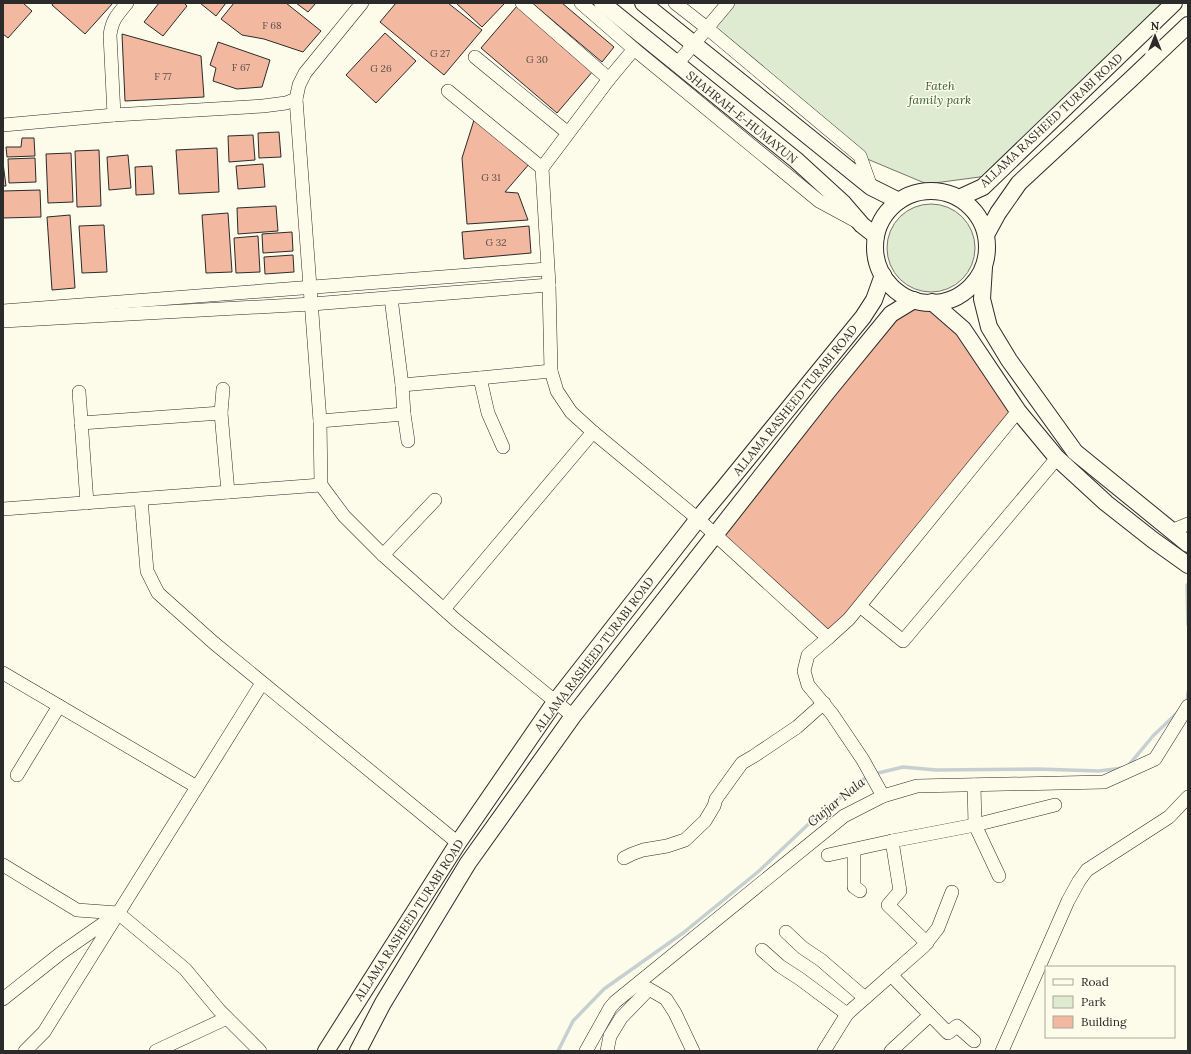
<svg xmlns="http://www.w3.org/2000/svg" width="1191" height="1054" viewBox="0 0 1191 1054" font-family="Lora,serif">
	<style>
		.green { fill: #deebd1; stroke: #74746e }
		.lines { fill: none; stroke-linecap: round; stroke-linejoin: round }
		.stream { stroke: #c7d0d0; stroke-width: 3.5 }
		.building { fill: #f2b8a0; stroke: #2b2b2b }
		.minor-casing { stroke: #2b2b2b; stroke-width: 14 }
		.major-casing { stroke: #2b2b2b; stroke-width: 18 }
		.minor { stroke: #fdfbea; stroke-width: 13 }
		.major { stroke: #fdfbea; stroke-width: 16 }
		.labels { text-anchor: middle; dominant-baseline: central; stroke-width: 3; stroke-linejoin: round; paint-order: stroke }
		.number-label { font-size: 10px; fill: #5d4e48 }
		.park-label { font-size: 12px; font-style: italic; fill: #34623c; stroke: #fdfbea }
		.street-label { font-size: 12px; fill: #2b2b2b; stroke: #fdfbea }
		.water-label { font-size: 13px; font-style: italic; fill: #2b2b2b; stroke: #fdfbea }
	</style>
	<rect width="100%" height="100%" fill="#fdfbea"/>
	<g class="green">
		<path d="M729,3h444l-186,173 -60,8 -67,-28 -153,-128z"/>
		<circle cx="931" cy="248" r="44"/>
	</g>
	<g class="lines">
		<g class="stream">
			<path d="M1188,584l-1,1 1,40"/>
			<path d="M1187,703l1,-11"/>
			<path d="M1128,766l25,-30 25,-24"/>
			<path d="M874,774l29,-7 33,3 102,-1 61,2 24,-3"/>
			<path d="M558,1051l15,-30 31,-32 79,-56 76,-62 58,-55 51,-40"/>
		</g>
	</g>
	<g class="building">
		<path d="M3,3h20l9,8 -24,27 -5,-4z"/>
		<path d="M53,3h60l-28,31 -33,-29z"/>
		<path d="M159,3h25l3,3 -24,30 -19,-14z"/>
		<path d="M200,3h26l-10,13z"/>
		<path d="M234,3h52l35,28 -18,21 -39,-13 -22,-4 -21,-16z"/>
		<path d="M296,3h20l-8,9z"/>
		<path d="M396,3h52l34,27 -38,45 -64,-53z"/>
		<path d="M456,3h49l-23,24z"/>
		<path d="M532,3h30l52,44 -12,15z"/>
		<path d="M517,6l76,65 -36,42 -76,-65z"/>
		<path d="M385,33l31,28 -40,42 -30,-28z"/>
		<path d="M122,34l79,22 3,41 -79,4z"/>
		<path d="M218,42l52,18 -8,27 -25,2 -24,-8 3,-13 -6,-3z"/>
		<path d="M474,120l56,43 -25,29 13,1 10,27 -61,4 -5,-66z"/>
		<path d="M279,132l2,25 -22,1 -1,-25z"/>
		<path d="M253,135l2,25 -26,2 -1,-26z"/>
		<path d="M22,138h12l1,18 -28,1 -1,-10h15z"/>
		<path d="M217,148l2,44 -40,2 -3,-44z"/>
		<path d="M99,150l2,56 -24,1 -2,-56z"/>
		<path d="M71,153l2,49 -25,1 -2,-49z"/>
		<path d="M128,155l3,33 -22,2 -2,-33z"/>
		<path d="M35,158l1,24 -27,1 -1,-24z"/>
		<path d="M3,163l3,23h-3z"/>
		<path d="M263,164l2,23 -27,2 -2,-23z"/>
		<path d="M152,166l2,28 -18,1 -1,-28z"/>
		<path d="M40,190l1,27 -38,1v-27z"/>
		<path d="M276,206l2,25 -40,3 -1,-26z"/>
		<path d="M228,213l4,59 -26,1 -4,-58z"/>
		<path d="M70,215l5,73 -23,2 -5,-73z"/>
		<path d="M104,225l3,47 -25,1 -3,-47z"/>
		<path d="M529,226l2,27 -67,6 -2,-27z"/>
		<path d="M292,232l1,19 -30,2 -1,-19z"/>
		<path d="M258,236l2,36 -24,1 -2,-35z"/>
		<path d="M293,255l1,17 -29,2 -1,-17z"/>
		<path d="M914,301l17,3 31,26 55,81 -189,226 -108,-103 171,-218z"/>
	</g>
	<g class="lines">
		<g class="minor-casing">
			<g id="minor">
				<path d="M362,3l-57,70 -6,12 -3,14 24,322 1,64 23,31 39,39 74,66 116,95"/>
				<path d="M522,3l87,76"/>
				<path d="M581,3l53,46 185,152 37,20"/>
				<path d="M675,3l32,25 153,128 11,31"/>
				<path d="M634,49l-25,30 -67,89 7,117 2,86 6,20 14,21 22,20 105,87 130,119 21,-19 169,-208"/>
				<path d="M475,57l93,76"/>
				<path d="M677,64l51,-61"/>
				<path d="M448,91l94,77"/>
				<path d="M114,115l-4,-80c2,-15 7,-20 17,-32"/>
				<path d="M3,125l111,-10 149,-9 23,-3 10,-4"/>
				<path d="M391,298l11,87 2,29 4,27"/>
				<path d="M3,311l544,-42"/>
				<path d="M3,321l309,-17 237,-19"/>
				<path d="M480,378l8,35 15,34"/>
				<path d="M402,385l78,-7 71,-7"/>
				<path d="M223,389l-2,24 7,79"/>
				<path d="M79,392l8,111"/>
				<path d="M320,421l84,-7"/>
				<path d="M81,423l140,-10"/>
				<path d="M141,499l6,72 11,22 56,50 244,200"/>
				<path d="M3,509l318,-24"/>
				<path d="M1171,531l17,-7"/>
				<path d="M383,555l52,-55"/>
				<path d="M860,606l43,35 154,-183"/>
				<path d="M444,609l149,-177"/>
				<path d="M828,638l-20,17 -4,16 4,14 24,29 31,46 20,36"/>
				<path d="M3,673l194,114"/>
				<path d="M17,775l42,-69"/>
				<path d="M974,785l1,40 24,51"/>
				<path d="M892,841l8,50 -12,14 39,38"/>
				<path d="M854,850v37l6,4"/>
				<path d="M828,855l64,-14 83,-16 80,-20"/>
				<path d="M624,858l8,-4 11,-4 24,-4 18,-6 20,-19 9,-15 2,-7 26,-36 12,-7 43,-29 27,-24"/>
				<path d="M3,865l74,45 41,3 67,56 34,41 41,41"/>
				<path d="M786,932l17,16 18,12 44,38"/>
				<path d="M762,950l18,16 20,13 47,35"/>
				<path d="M891,975l57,58 9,-7 17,15"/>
				<path d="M3,999l58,-46 53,-37"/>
				<path d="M25,1051l19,-19 218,-349"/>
				<path d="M156,1051l71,-33"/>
				<path d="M586,1051l24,-43 5,-6 229,-186 39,-20 34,-10 187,-4 51,-23 33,-53"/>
				<path d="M607,1051l3,-15 11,-18 28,-29 17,10 9,14 18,38"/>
				<path d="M824,1051l23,-37 18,-16 59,-52 14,-18 14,-36"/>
				<path d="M891,1051l39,-36"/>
				<path d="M1002,1051l66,-150 11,-20 8,-11 82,-53 19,-20"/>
			</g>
		</g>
		<g class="major-casing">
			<g id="major">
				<path d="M602,3l194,157 47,43 19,22 14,11"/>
				<path d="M643,3l228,184 28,14"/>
				<circle cx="931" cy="247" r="56"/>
				<path d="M959,198l24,-11 191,-184"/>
				<path d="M986,235l12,-22 21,-30 111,-103 58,-55"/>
				<path d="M984,267l-2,32 7,28 20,33 66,92 113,92"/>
				<path d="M932,302l31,27 55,82 39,47 49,45 47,37 35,25"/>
				<path d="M326,1051l132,-208 97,-141 143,-183 25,-30 140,-172 11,-17 9,-25"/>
				<path d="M358,1051l25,-48 85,-140 105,-147 255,-325 63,-77 23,-14"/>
			</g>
		</g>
		<use href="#minor" class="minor"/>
		<use href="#major" class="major"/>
	</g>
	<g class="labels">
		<g class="number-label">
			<text x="272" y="25">F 68</text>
			<text x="440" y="53">G 27</text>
			<text x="537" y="59">G 30</text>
			<text x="241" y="67">F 67</text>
			<text x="381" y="68">G 26</text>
			<text x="163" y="76">F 77</text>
			<text x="491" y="177">G 31</text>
			<text x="496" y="242">G 32</text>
		</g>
		<g class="park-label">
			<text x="940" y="85">Fateh<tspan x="940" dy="14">family park</tspan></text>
		</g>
		<g class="street-label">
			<text transform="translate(742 117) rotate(39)">SHAHRAH-E-HUMAYUN</text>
			<text transform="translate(1051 120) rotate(-43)">ALLAMA RASHEED TURABI ROAD</text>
			<text transform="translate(795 400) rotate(-51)">ALLAMA RASHEED TURABI ROAD</text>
			<text transform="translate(594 654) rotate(-53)">ALLAMA RASHEED TURABI ROAD</text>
			<text transform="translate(409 920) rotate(-57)">ALLAMA RASHEED TURABI ROAD</text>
		</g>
		<g class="water-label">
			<text transform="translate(836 802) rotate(-39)">Gujjar Nala</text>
		</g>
	</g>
	<rect width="1191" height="1054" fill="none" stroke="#2b2b2b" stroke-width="8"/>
	<rect x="1045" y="966" width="130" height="72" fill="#fdfbea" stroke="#a9a89e"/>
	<rect x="1053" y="979" width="20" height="6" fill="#fdfbea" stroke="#a9a89e"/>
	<text x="1081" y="986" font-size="12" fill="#2b2b2b">Road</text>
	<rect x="1053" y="996" width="20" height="12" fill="#deebd1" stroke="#a9a89e"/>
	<text x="1081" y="1006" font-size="12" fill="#2b2b2b">Park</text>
	<rect x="1053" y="1016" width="20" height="12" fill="#f2b8a0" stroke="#a9a89e"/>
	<text x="1081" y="1026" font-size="12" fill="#2b2b2b">Building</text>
	<g transform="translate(1155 36)" stroke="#fdfbea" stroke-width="3" paint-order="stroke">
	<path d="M0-3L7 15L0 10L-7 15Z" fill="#2b2b2b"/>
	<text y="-6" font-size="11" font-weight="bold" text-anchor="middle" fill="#2b2b2b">N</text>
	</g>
</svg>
